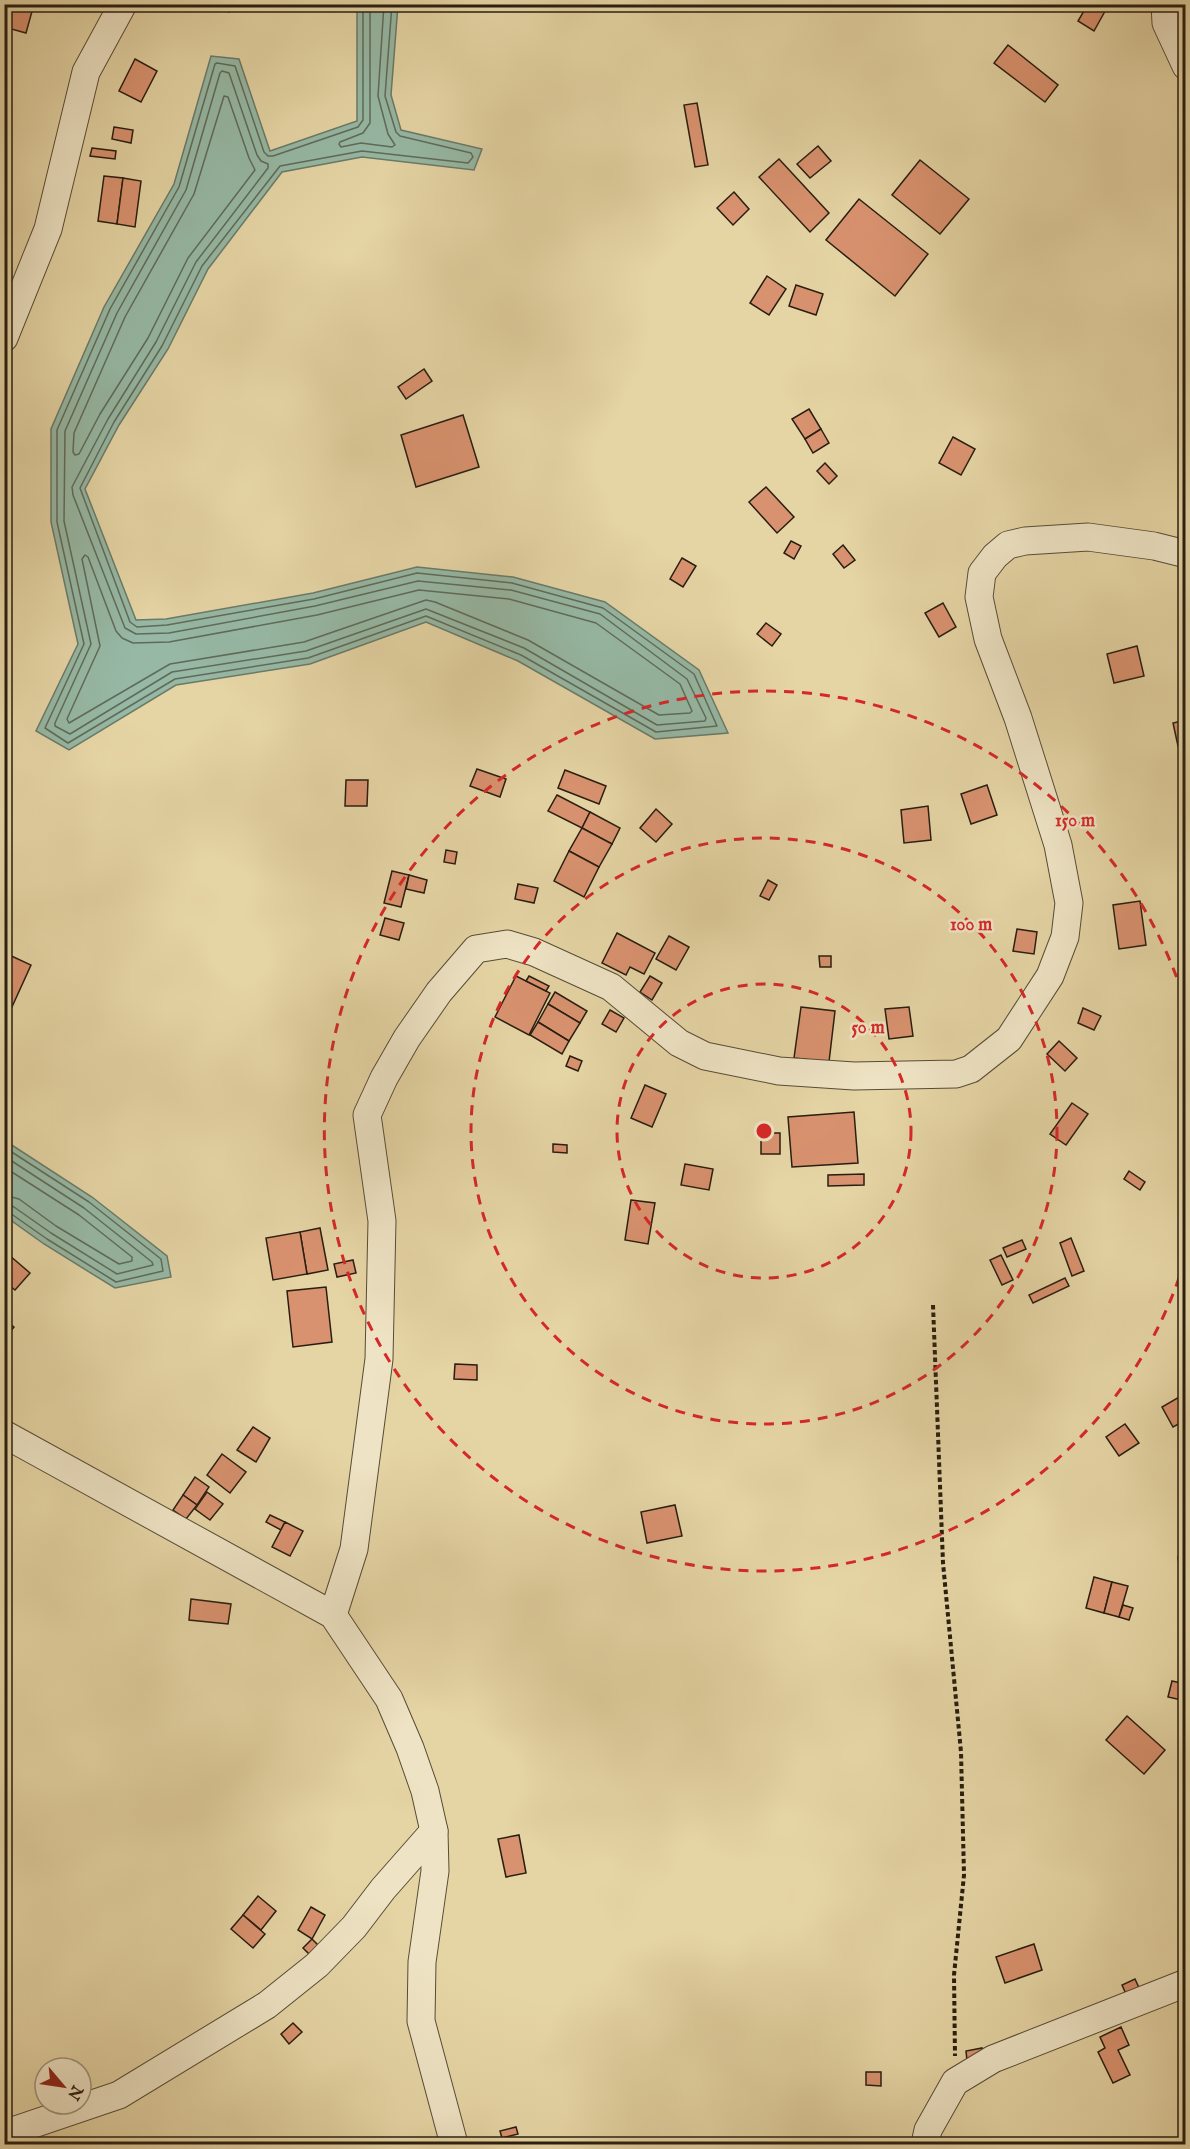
<svg xmlns="http://www.w3.org/2000/svg" width="1190" height="2149" viewBox="0 0 1190 2149" font-family="'IM FELL English',serif">
	<style>
		.water { fill: #96b8a4; stroke: #6a7a69; stroke-width: 1.5 }
		.lines { fill: none; stroke-linecap: round; stroke-linejoin: round }
		.shore { stroke: #5f6b5a; stroke-width: 1.5 }
		.building { fill: #d9926f; stroke: #281e10; stroke-width: 1.5 }
		.minor-casing { stroke: #574c35; stroke-width: 29 }
		.path { stroke: #281e10; stroke-width: 4; stroke-dasharray: 4.5 3; stroke-linecap: butt }
		.minor { stroke: #eee3c4; stroke-width: 27 }
		.ring { fill: none; stroke: #d62828; stroke-width: 3; stroke-dasharray: 10 8 }
		.centre { fill: #d62828; stroke: #eee3c4; stroke-width: 3 }
		.ring-label { font-size: 18px; text-anchor: middle; font-weight: bold; fill: #d62828; stroke: #eee3c4; stroke-width: 5; stroke-linejoin: round; paint-order: stroke }
	</style>
	<rect width="100%" height="100%" fill="#e5d4a4"/>
	<filter id="stains"><feTurbulence type="fractalNoise" baseFrequency=".00333" numOctaves="4"/><feColorMatrix values="0 0 0 0 .2 0 0 0 0 .09 0 0 0 0 .02 0 0 0 .5 -.17"/></filter>
	<radialGradient id="worn" r=".72"><stop offset=".6" stop-color="#630" stop-opacity="0"/><stop offset="1" stop-color="#630" stop-opacity=".3"/></radialGradient>
	<g class="water">
		<path d="M357,5h41l-7,90 10,35 81,19 -8,21 -112,-13 -80,15 -74,97 -40,80 -49,76 -34,64 51,131 30,-1 147,-26 104,-26 96,10 92,25 94,68 29,63 -73,6 -137,-78 -92,-39 -116,42 -134,21 -107,65 -33,-19 42,-87 -27,-122v-93l53,-122 70,-123 37,-128 28,3 31,92 87,-30z"/>
		<path d="M4,1140l88,57 75,59 4,21 -56,11 -71,-44 -39,-28z"/>
	</g>
	<g class="lines">
		<g class="shore">
			<path d="M363,4v116l-5,7 -85,29h-5l-4,-4 -29,-86 -18,-3 -2,1 -36,123 -69,122 -53,121v92l27,122 -39,84 23,15 107,-64 133,-21 118,-42 95,39 135,77 61,-6 -23,-52 -91,-66 -91,-25 -95,-10 -103,26 -147,26 -30,2 -7,-5 -50,-134 34,-66 48,-76 40,-80 78,-100 82,-15 106,12 5,-6 -2,-4 -71,-17 -4,-4 -11,-36 7,-92"/>
			<path d="M370,4v119l-7,10 -23,9 -1,2 2,3 20,-4 31,4 3,-2 -7,-11 -10,-38 6,-92"/>
			<path d="M222,71l7,2 28,82 4,6 7,3v4l-72,94 -40,80 -48,77 -36,68 1,8 52,133 11,6 33,-1 146,-27 103,-25 93,9 89,24 87,65 19,39 -1,3 -48,4 -133,-77 -98,-39 -120,42 -134,21 -102,62 -15,-8v-3l36,-79 -27,-123 1,-90 52,-118 69,-123 34,-117z"/>
			<path d="M224,96l4,1 21,61 6,12 -67,88 -40,80 -48,76 -21,40 -4,1 -2,-3 1,-19 51,-116 69,-123z"/>
			<path d="M85,555l3,2 28,74 6,7 11,5 36,-1 148,-27 102,-25 90,9 87,24 84,61 12,27 -2,2 -31,2 -131,-75 -93,-38 -9,-2 -122,42 -134,22 -101,59 -2,-4 33,-73 -18,-87z"/>
			<path d="M4,1147l85,55 72,57 2,12 -47,11 -69,-43 -37,-26 -6,-1"/>
			<path d="M4,1156l80,52 68,54 1,3 -36,9 -66,-41 -37,-26 -10,-3"/>
			<path d="M4,1167l75,48 53,42v4l-13,3 -63,-38 -37,-27 -15,-4"/>
		</g>
	</g>
	<g class="building">
		<path d="M4,4h30l-8,29 -22,-6z"/>
		<path d="M212,4h20l-3,8z"/>
		<path d="M1088,4h21l-15,27 -16,-10z"/>
		<path d="M1008,45l50,40 -13,17 -51,-39z"/>
		<path d="M135,59l22,12 -16,31 -22,-11z"/>
		<path d="M697,103l11,62 -13,2 -11,-62z"/>
		<path d="M114,127l19,3 -2,13 -19,-4z"/>
		<path d="M818,146l13,15 -21,17 -13,-14z"/>
		<path d="M92,148l24,3 -1,8 -25,-3z"/>
		<path d="M779,159l50,54 -19,19 -51,-55z"/>
		<path d="M920,160l49,39 -29,35 -48,-39z"/>
		<path d="M104,176l19,2 -6,46 -19,-3z"/>
		<path d="M123,178l18,3 -6,46 -18,-3z"/>
		<path d="M734,192l15,17 -16,16 -16,-17z"/>
		<path d="M859,199l69,55 -33,42 -69,-56z"/>
		<path d="M767,276l19,13 -17,26 -19,-12z"/>
		<path d="M796,285l27,9 -7,21 -27,-9z"/>
		<path d="M424,369l8,12 -26,18 -8,-12z"/>
		<path d="M809,409l12,20 -16,10 -13,-20z"/>
		<path d="M463,415l16,52 -63,20 -15,-52z"/>
		<path d="M821,429l8,14 -16,10 -8,-14z"/>
		<path d="M953,437l22,12 -14,26 -22,-12z"/>
		<path d="M825,463l12,13 -8,8 -12,-13z"/>
		<path d="M766,487l28,30 -17,16 -28,-31z"/>
		<path d="M791,541l10,5 -7,13 -10,-6z"/>
		<path d="M843,545l12,15 -11,8 -11,-14z"/>
		<path d="M682,558l14,8 -13,21 -13,-8z"/>
		<path d="M943,603l13,24 -17,10 -14,-24z"/>
		<path d="M766,623l15,11 -9,12 -15,-12z"/>
		<path d="M1137,646l7,30 -30,7 -7,-29z"/>
		<path d="M1186,720v24l-8,2 -5,-23z"/>
		<path d="M477,769l29,10 -6,18 -30,-11z"/>
		<path d="M565,770l41,16 -7,18 -41,-16z"/>
		<path d="M346,780h22l-1,26h-22z"/>
		<path d="M987,785l10,30 -26,9 -10,-30z"/>
		<path d="M557,795l33,17 -8,16 -34,-17z"/>
		<path d="M928,806l3,34 -27,3 -3,-33z"/>
		<path d="M656,809l16,15 -16,18 -16,-14z"/>
		<path d="M590,812l30,16 -8,16 -30,-16z"/>
		<path d="M582,828l30,16 -13,23 -30,-16z"/>
		<path d="M446,850l11,2 -2,12 -11,-2z"/>
		<path d="M569,851l30,16 -15,30 -30,-16z"/>
		<path d="M392,871l17,4 -8,32 -17,-4z"/>
		<path d="M409,875l18,5 -3,13 -18,-4z"/>
		<path d="M768,880l9,5 -8,15 -9,-4z"/>
		<path d="M518,884l20,4 -4,15 -19,-4z"/>
		<path d="M1140,901l6,44 -27,4 -6,-44z"/>
		<path d="M385,918l19,5 -5,17 -19,-5z"/>
		<path d="M1017,929l20,3 -3,22 -21,-3z"/>
		<path d="M617,933l38,20 -11,21 -14,-7 -4,8 -24,-12z"/>
		<path d="M669,936l20,11 -13,23 -20,-11z"/>
		<path d="M5,953l26,12 -20,44 -7,-3z"/>
		<path d="M819,956h12v11h-11z"/>
		<path d="M516,976l34,17 -21,42 -34,-18z"/>
		<path d="M529,976l20,10 -3,5 -20,-10z"/>
		<path d="M650,976l12,7 -10,17 -12,-8z"/>
		<path d="M555,992l32,19 -7,12 -32,-19z"/>
		<path d="M548,1004l32,19 -11,18 -31,-19z"/>
		<path d="M801,1007l34,4 -6,51 -35,-4z"/>
		<path d="M909,1007l4,29 -24,3 -4,-30z"/>
		<path d="M1083,1008l18,8 -7,14 -16,-7z"/>
		<path d="M610,1010l14,8 -8,14 -14,-8z"/>
		<path d="M538,1022l31,19 -7,13 -32,-19z"/>
		<path d="M1059,1041l18,17 -12,13 -18,-17z"/>
		<path d="M570,1056l12,5 -4,10 -12,-5z"/>
		<path d="M645,1085l21,9 -14,33 -21,-9z"/>
		<path d="M1072,1103l16,11 -22,31 -16,-11z"/>
		<path d="M854,1112l4,51 -66,4 -4,-50z"/>
		<rect x="761" y="1133" width="19" height="21"/>
		<path d="M553,1144l14,1v8l-14,-1z"/>
		<path d="M685,1164l28,5 -4,21 -28,-5z"/>
		<path d="M1129,1171l16,11 -5,8 -16,-11z"/>
		<path d="M864,1174v11l-36,1v-11z"/>
		<path d="M631,1200l24,3 -7,41 -23,-4z"/>
		<path d="M320,1228l8,42 -21,4 -7,-42z"/>
		<path d="M300,1232l7,42 -34,6 -7,-42z"/>
		<path d="M1071,1238l13,33 -12,5 -12,-33z"/>
		<path d="M1022,1240l4,9 -19,8 -4,-9z"/>
		<path d="M9,1255l21,18 -15,17 -11,-9v-20z"/>
		<path d="M1001,1255l12,25 -11,5 -12,-25z"/>
		<path d="M353,1260l3,13 -19,4 -3,-13z"/>
		<path d="M1065,1278l4,8 -36,17 -4,-8z"/>
		<path d="M326,1287l6,55 -39,5 -6,-56z"/>
		<path d="M4,1319l10,8 -10,12z"/>
		<path d="M455,1364l22,1v15l-23,-1z"/>
		<path d="M1186,1393v27l-13,7 -11,-20z"/>
		<path d="M1125,1424l14,19 -20,13 -13,-19z"/>
		<path d="M253,1427l17,11 -14,24 -19,-12z"/>
		<path d="M222,1454l24,18 -16,21 -23,-18z"/>
		<path d="M195,1477l14,10 -12,18 -14,-10z"/>
		<path d="M207,1492l16,12 -13,16 -15,-11z"/>
		<path d="M183,1495l14,10 -11,14 -13,-9z"/>
		<path d="M675,1505l7,31 -35,7 -6,-31z"/>
		<path d="M270,1515l15,7 -4,8 -15,-8z"/>
		<path d="M285,1522l18,9 -13,25 -18,-9z"/>
		<path d="M1186,1556v36l-3,1 -5,-36z"/>
		<path d="M1094,1577l18,5 -8,31 -18,-5z"/>
		<path d="M1112,1582l16,4 -9,31 -15,-4z"/>
		<path d="M191,1599l40,5 -3,20 -39,-4z"/>
		<path d="M1123,1605l10,3 -4,12 -10,-3z"/>
		<path d="M1172,1681l14,3v17l-18,-4z"/>
		<path d="M1127,1716l38,34 -21,24 -38,-34z"/>
		<path d="M519,1835l7,38 -20,4 -8,-38z"/>
		<path d="M258,1896l18,15 -15,19 -18,-15z"/>
		<path d="M311,1907l14,8 -13,24 -14,-9z"/>
		<path d="M243,1915l22,19 -12,14 -22,-19z"/>
		<path d="M312,1939l10,10 -9,9 -10,-10z"/>
		<path d="M1034,1944l8,26 -37,13 -9,-26z"/>
		<path d="M1135,1979l5,11 -13,6 -5,-11z"/>
		<path d="M293,2023l9,9 -13,12 -8,-10z"/>
		<path d="M1121,2027l8,18 -11,5 12,25 -17,8 -15,-31 7,-4 -5,-11z"/>
		<path d="M982,2048l1,9 -16,3 -1,-9z"/>
		<path d="M866,2072h15v14l-15,-1z"/>
		<path d="M516,2127l2,7 -16,4 -2,-7z"/>
	</g>
	<g class="lines">
		<g class="minor-casing">
			<g id="minor">
				<path d="M1165,4l1,19 20,43"/>
				<path d="M4,338l44,-109 38,-157 37,-68"/>
				<path d="M4,1434l329,181 56,84 21,49 15,43 9,40 1,40 -13,91 -1,59 33,123"/>
				<path d="M333,1615l21,-66 25,-190 3,-138 -15,-106 17,-37 23,-40 32,-46 37,-43 31,-5 27,8 77,35 68,56 26,13 74,15 75,5 102,-2 15,-5 38,-30 41,-63 15,-39 4,-34 -11,-58 -40,-127 -30,-79 -9,-42 3,-24 13,-17 13,-11 17,-4 63,-4 66,9 32,8"/>
				<path d="M4,2134l115,-39 148,-90 50,-40 37,-38 29,-38 51,-58"/>
				<path d="M925,2144l3,-14 27,-48 38,-23 193,-76"/>
			</g>
		</g>
		<path class="path" d="M933,1305l10,258 18,189 3,123 -10,100 1,81"/>
		<use href="#minor" class="minor"/>
	</g>
	<g class="ring">
		<circle cx="764" cy="1131" r="147"/>
		<circle cx="764" cy="1131" r="293"/>
		<path d="M1185 1260A440 440 0 1 1 1185 1002"/>
	</g>
	<circle cx="764" cy="1131" r="9" class="centre"/>
	<g class="ring-label">
		<text x="1075" y="826">150 m</text>
		<text x="971" y="930">100 m</text>
		<text x="868" y="1033">50 m</text>
	</g>
	<rect width="1190" height="2149" fill="none" stroke="#e5d4a4" stroke-width="24"/>
	<rect x="6" y="6" width="1178" height="2137" fill="none" stroke="#281e10" stroke-width="3"/>
	<rect x="12" y="12" width="1166" height="2125" fill="none" stroke="#281e10" stroke-width="1.5"/>
	<g transform="translate(63 2086) rotate(119)"><circle r="28" fill="#eee3c4" stroke="#9f947c" stroke-width="1.5"/>
	<path d="M0-4.5L10 22L0 15L-10 22Z" fill="#8f2418"/>
	<text y="-9" font-size="16" font-weight="bold" text-anchor="middle" fill="#281e10">N</text>
	</g>
	<rect width="100%" height="100%" filter="url(#stains)"/>
	<rect width="100%" height="100%" fill="url(#worn)"/>
</svg>
